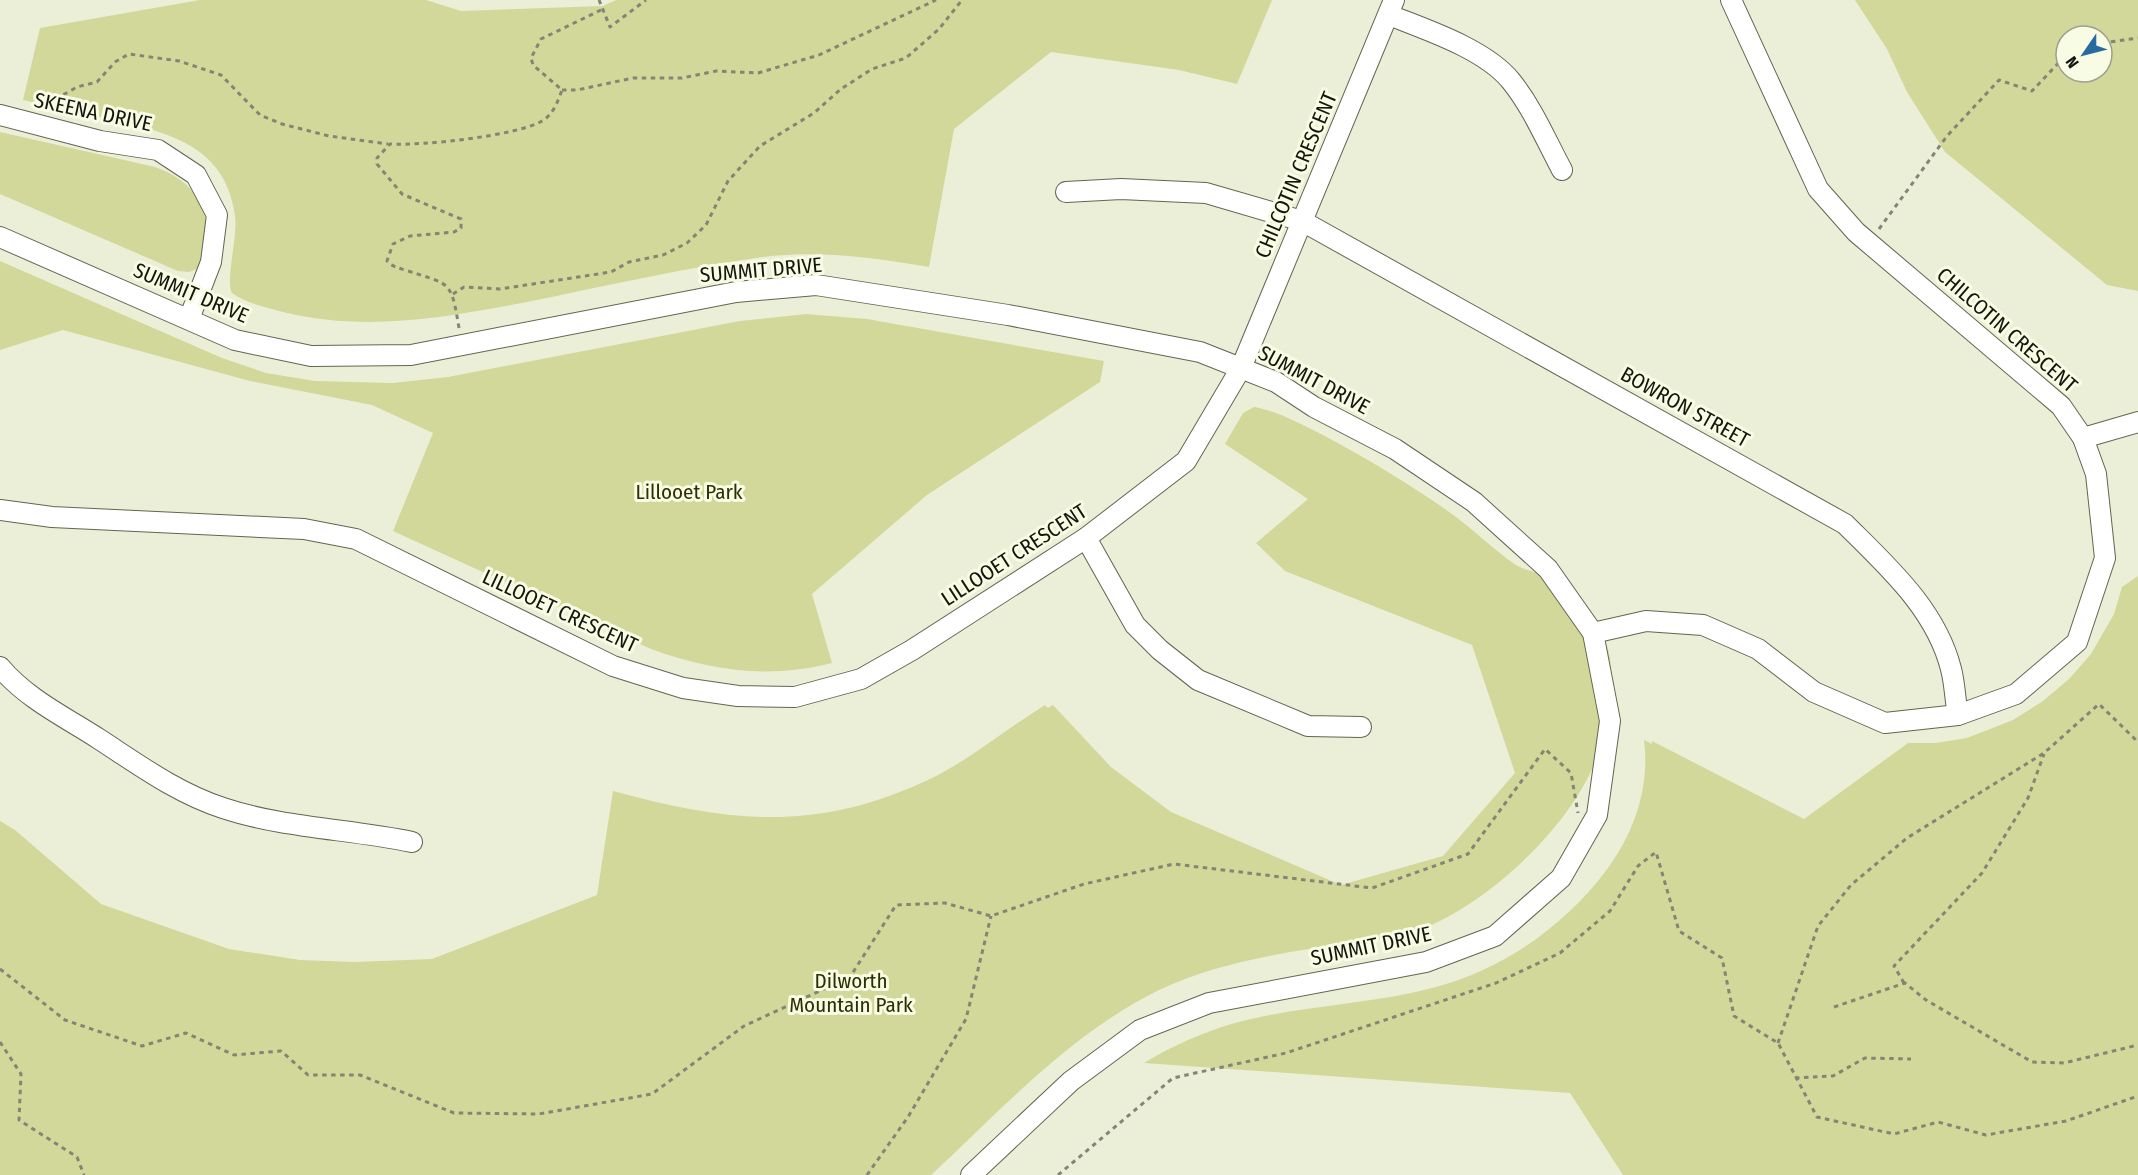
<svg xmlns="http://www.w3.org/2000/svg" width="2138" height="1175" viewBox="0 0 2138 1175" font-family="'Fira Sans Condensed',sans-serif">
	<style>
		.green { fill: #d2d899; fill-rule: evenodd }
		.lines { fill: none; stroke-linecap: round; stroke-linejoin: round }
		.minor-casing { stroke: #636551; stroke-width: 22 }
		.path { stroke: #838575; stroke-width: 3; stroke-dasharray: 4.5 4.5; stroke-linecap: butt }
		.minor { stroke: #fff; stroke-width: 20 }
		.labels { text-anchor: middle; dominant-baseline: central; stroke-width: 6; stroke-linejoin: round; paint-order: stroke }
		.street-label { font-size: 21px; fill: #14150c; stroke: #f9fce4 }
		.park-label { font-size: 21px; fill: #2e3003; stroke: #f9fce4 }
	</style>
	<rect width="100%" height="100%" fill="#ecefd7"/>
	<g class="green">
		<path d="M200,0h226l35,11 142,-5 13,-6h656l-35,84 -58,-14 -128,-18 -97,77 -25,138c-54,-9 -110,-17 -166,-10 -81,11 -161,30 -241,46 -81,15 -158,29 -239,9 -16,-4 -37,-9 -51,-19 -7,-11 6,-57 3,-77 -9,-71 -68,-84 -127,-97 -28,-6 -57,-13 -85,-19l17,-72z"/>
		<path d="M1855,0h283v291l-31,-6 -162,-133 -38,-60 -20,-43zM2066,36h36v36h-36z"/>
		<path d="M0,132l155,35c48,17 63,55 44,101l-10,4 -11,-1 -178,-77z"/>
		<path d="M0,261l222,97 44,15 49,8 78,2 55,-6 292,-56 66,-7 61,5 237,42 -4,21 -173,113 -115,99 20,69c-62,16 -121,8 -181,-14l-258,-118 40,-98 -61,-28 -122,-24 -187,-51 -63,20z"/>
		<path d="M1254,407c24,4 47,17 69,28 45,24 88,50 129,79 22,16 42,36 64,51 10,6 22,7 32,13 16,9 36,24 46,40 21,31 20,64 12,99 -3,13 -5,27 -9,40 -25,69 -110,148 -178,173 -20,8 -46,9 -68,12 -65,11 -131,19 -192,48 -88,43 -157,119 -228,185h-931v-354l15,9 86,74 128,45 71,11 55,2 77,-3 165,-64 16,-104c117,32 206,42 321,-14 38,-19 74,-49 111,-72l3,3 5,-3 58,62 60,45 170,73 102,-29 72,-83 -43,-128 -187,-74 -29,-28 52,-44 -83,-55 18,-31z"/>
		<path d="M2138,576v599h-515l-53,-82 -426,-30c28,-17 59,-31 91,-40 66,-18 135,-18 201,-36 68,-18 130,-62 172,-119 27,-37 42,-82 36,-128l8,4v-3l152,78 104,-76h28l31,-5 46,-18 30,-19 26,-22 22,-25 23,-40 8,-27z"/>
	</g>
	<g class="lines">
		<g class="minor-casing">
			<g id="minor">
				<path d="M1389,15c38,15 96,34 122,66 21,26 35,59 51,89"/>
				<path d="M0,115l100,26 58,9 38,25 21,40 -6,47 -22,57"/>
				<path d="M1066,192l55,-3 85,4 96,28 543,303c42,42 91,85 106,145 4,15 4,31 7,46"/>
				<path d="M0,237l235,103 76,16 100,-1 325,-63 80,-7 192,30 192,37 76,30 38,25 81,42 79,53 74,67 45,64 17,88 -13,94 -36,63 -66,58 -69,26 -217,41 -69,27 -69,51 -100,94"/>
				<path d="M2083,438l55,-16"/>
				<path d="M0,510l52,7 252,12 52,10 257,127 70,22 55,8 57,1 66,-18 51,-29 174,-112 100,-77 55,-93 153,-368"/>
				<path d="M1086,538l49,87 25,25 38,30 110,46 53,1"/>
				<path d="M1593,633l53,-12 57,4 55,24 56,43 71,31 73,-8 58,-21 61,-52 28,-84 -9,-84 -13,-36 -22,-32 -205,-174 -38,-43 -87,-189"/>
				<path d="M0,667c27,32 65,50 99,72 40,26 78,54 124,69 60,20 127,21 189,34"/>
			</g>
		</g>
		<g class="path">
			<path d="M599,0l11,27 36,-27"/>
			<path d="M2102,43l36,-5"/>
			<path d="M562,90h15l56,-12h49l34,-7 42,2 61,-18 117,-55"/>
			<path d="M40,108l37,-21 20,-5 18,-20 14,-8 50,7 42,14 39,40 22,9 47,12 59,8"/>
			<path d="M1879,229l68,-93 52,-56 33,11 34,-36"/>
			<path d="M453,294l11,-7 36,2 111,-17 18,-10 34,-7 24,-12 19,-18 22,-44 32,-35 54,-33 27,-24 31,-20 34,-11 33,-29 23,-29"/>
			<path d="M459,328c-8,-48 -8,-43 -51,-57 -8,-3 -14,-3 -21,-10l6,-17 17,-8 44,-4 7,-4v-9l-59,-25 -25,-30v-6l13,-14c31,2 126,-8 152,-23 11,-6 16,-20 20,-31l-29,-25 -2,-7 10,-19 60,-29"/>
			<path d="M0,969l65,51 77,26 44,-13 48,22 47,-4 27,24h52l94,38 85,1 113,-20 92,-68 106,-49 46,-72 49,-2 46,13 93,-32 90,-20 198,24 96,-34 77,-105 26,24 7,40"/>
			<path d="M1904,983l-10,-17 88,-93 46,-75 16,-44"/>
			<path d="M1834,1007l71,-24 21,17 106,62 32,1 74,-18"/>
			<path d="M0,1042l21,32 -2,46 58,37 7,18"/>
			<path d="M1778,1043l40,-117 33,-41 56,-47 137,-85 55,-49 39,38"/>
			<path d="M1795,1078l38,-2 32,-18 46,1"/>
			<path d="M867,1175l41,-58 58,-98 25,-103"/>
			<path d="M1058,1175l115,-97 113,-25 210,-70 64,-30 50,-42 28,-45 18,-14 23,79 43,27 12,58 44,27 39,74 77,17 44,-12 48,13 80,-14 72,-25"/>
		</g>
		<use href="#minor" class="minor"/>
	</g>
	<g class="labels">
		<g class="street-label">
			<text transform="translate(93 112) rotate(12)">SKEENA DRIVE</text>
			<text transform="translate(1296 175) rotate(-67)">CHILCOTIN CRESCENT</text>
			<text transform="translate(761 270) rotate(-5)">SUMMIT DRIVE</text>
			<text transform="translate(191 293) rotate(23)">SUMMIT DRIVE</text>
			<text transform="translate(2007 330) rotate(41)">CHILCOTIN CRESCENT</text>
			<text transform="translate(1314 380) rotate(28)">SUMMIT DRIVE</text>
			<text transform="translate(1685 407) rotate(29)">BOWRON STREET</text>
			<text transform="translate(1014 555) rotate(-33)">LILLOOET CRESCENT</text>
			<text transform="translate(560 611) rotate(25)">LILLOOET CRESCENT</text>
			<text transform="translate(1371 946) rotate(-12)">SUMMIT DRIVE</text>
		</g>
		<g class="park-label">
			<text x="689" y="492">Lillooet Park</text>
			<text x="851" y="981">Dilworth<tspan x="851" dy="24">Mountain Park</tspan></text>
		</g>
	</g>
	<g transform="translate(2084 54) rotate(235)"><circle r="28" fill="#f9fce4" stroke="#9da08e" stroke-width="1.5"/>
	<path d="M0-4.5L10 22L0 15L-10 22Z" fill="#296ba1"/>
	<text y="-9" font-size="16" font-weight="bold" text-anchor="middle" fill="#14150c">N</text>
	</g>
</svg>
